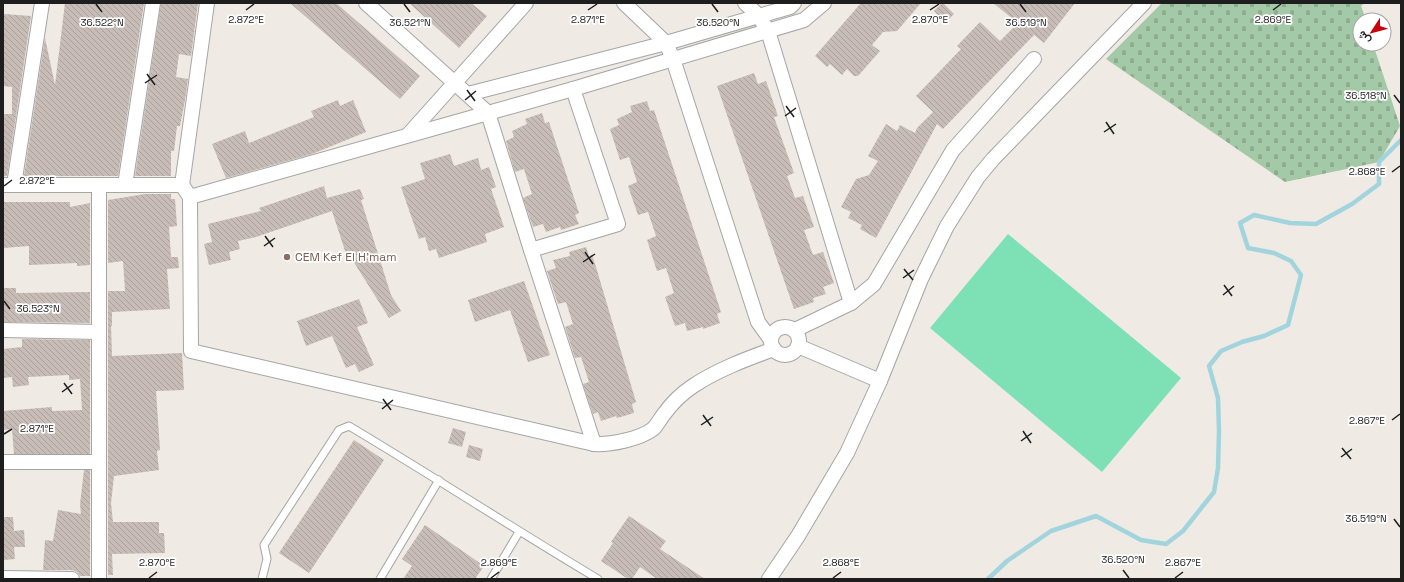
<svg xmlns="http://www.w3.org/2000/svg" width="1404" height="582" viewBox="0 0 1404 582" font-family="'Space Grotesk',Vazirmatn,sans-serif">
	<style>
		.cemetery { fill: url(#cemetery-stones) }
		.pitch { fill: #7ee1b5 }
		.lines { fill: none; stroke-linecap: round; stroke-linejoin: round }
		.stream { stroke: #a2d4de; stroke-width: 4.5 }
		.building { fill: url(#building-back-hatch) }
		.service-casing { stroke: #a5a5a5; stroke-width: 9 }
		.minor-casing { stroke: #a5a5a5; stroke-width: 16 }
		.service { stroke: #fff; stroke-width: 7 }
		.minor { stroke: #fff; stroke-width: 14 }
		.ticks { fill: none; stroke: #1e1e1e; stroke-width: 1.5 }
		.education-dot { fill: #8d6e63; stroke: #fff; stroke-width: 1.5 }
		.labels { text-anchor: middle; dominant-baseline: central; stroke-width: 3.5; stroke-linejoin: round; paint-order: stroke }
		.education-label { font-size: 12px; fill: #785e54; stroke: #fff; text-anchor: start }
		.ticks-label { font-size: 10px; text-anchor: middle; fill: #1e1e1e; stroke: #fff; stroke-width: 3.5; stroke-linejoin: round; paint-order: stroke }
	</style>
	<defs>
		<pattern id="cemetery-stones" width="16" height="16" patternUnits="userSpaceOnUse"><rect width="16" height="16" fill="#a4c9a7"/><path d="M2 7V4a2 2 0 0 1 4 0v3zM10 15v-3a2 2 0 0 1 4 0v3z" fill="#8dac8f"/></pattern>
		<pattern id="building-back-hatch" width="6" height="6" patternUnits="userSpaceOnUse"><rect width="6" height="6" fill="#c7bcb6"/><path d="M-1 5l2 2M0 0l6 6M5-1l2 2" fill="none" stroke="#aaa19c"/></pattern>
	</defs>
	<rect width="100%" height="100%" fill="#efeae3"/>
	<path class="cemetery" d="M1162,3h202l-3,3 5,14h-6v24h13l27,82 -21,36 -94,20 -179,-123z"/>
	<path class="pitch" d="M1008,234l173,144 -79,94 -172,-144z"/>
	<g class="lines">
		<path class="stream" d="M988,579l19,-18 44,-30 45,-15 45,24 25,4 17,-13 31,-39 4,-24 1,-37 -1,-33 -9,-32 12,-15 21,-9 22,-6 24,-11 13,-50 -10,-14 -17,-8 -26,-5 -8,-25 14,-8 36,8 26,1 36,-20 27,-20v-22l22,-22"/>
	</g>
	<g class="building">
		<path d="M65,3h79l-26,173h-94l21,-138 10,47z"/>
		<path d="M161,3h37l-7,53 -12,-2 -3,23 12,2 -3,21 -5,26h-3l-3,25h-3v25h-36z"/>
		<path d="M290,3h46l84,73 -20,23z"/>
		<path d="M409,3h62l16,13 -28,32z"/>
		<path d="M861,3h60l-24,28 -14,1 -11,13 8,6 -22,25h-4l-7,-7 -5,6 -12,-11 -3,3 -12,-11z"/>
		<path d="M942,3h1l11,11 -9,9 -11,-12z"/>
		<path d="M993,3h82l-31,40 -10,-8 -91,94 -6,-5 -61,114 -16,-9 2,-4 -14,-7 3,-6 -10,-5 15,-28 13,-4 9,-14 -10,-5 18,-32 11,7 3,-6 15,8 2,-5 16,-16 -17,-16 45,-47 -4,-3 23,-24 20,19 18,-18z"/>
		<path d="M4,14l27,2 -24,160h-4v-62h9v-27l-9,-1v-61z"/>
		<path d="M754,73l4,11 8,-3 12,35 -4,1 20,56 -7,3 8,22 8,-2 11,31 -10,3 9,25 10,-3 11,31 -11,4 3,7 -13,4 1,4 -20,7 -77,-223z"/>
		<path d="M338,100l2,6 13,-6 13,32 -54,22 -86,24 -14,-34 33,-13 4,12 65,-26 -3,-6z"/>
		<path d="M647,101l3,10 4,-1 67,202 -4,2 3,9 -17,6v-2l-16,4 -2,-8 -10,3 -10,-29 9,-4 -8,-25 -9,3 -10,-31 9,-4 -8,-24 -10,3 -10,-29 9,-4 -8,-25 -9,3 -10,-31 9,-4 -2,-6 15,-7 -2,-6z"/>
		<path d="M542,113l3,10 4,-1 30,91 -4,2 4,9 -18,6 -1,-3 -14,5 -3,-8 -10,3 -10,-29 9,-4 -8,-25 -9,3 -9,-31 8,-4 -2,-6 15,-7 -2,-5z"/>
		<path d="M450,154l4,12 24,-8 3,12 8,-3 7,20 -5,2 13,38 -19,7 2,8 -48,16 -3,-9 -7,2 -4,-14 -6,2 -18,-52 24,-8 -5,-16z"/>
		<path d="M324,186l3,12 33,-9 4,10 -3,1 30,95 10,16 -12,7 -39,-62 -3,1 -15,-46 -76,26 -18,4 2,8 -11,3 2,8 -22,5 -5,-21 8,-2 -4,-18 53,-13 -2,-3z"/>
		<path d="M145,194h26v5h4l2,27 -8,1 2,30h7l1,11 -12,1 3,40 -58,3v14h-1l1,30 70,-3 2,37 -28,1 4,59 -3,1 2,19 -45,6 -3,27 2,19h46v11h5l1,20 -53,1 1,21h-5v-284h17l-2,-30 -15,2v-63z"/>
		<path d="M3,202h67v5l20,-4v62l-13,1v-3l-48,2v-19l-26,2z"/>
		<path d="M586,247l3,9 3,-1 4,12 40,135 -4,2 2,9 -17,5 -1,-2 -15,5 -3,-9 -5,2 -10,-30 6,-2 -8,-25 -6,1 -10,-31 8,-3 -7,-22 -8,2 -11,-33 9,-3 -3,-8 17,-4 -1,-4z"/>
		<path d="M524,281l26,74 -22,7 -18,-52 -35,12 -7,-22z"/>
		<path d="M3,288h13v5l74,-1v31l-87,-1z"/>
		<path d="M359,299l9,24 -11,4 17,38 -15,7 -4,-8 -9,4 -14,-32 -26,10 -9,-25z"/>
		<path d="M22,339l68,1v114h-76l-2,-25 -9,1v-19l49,-4v4l30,-1 -2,-31 -11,1v-5l-41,2 1,8 -16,2 -1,-10 -9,1v-29l19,-2z"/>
		<path d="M453,428l13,4 -4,15 -14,-4z"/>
		<path d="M354,440l30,20 -75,113 -30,-20z"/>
		<path d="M469,445l14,4 -3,12 -14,-4z"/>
		<path d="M84,470h6v106h-10l-3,-4 -5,-2h-29l2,-30 8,1 5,-31 23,4 -1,-10z"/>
		<path d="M629,516l37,25 -6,8 45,30h-48l-17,-12 -8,12h-4l-27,-18 12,-18 -2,-1z"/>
		<path d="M3,517h10l1,14 10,-1 1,17h-11l1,12 -12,1z"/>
		<path d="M425,525l59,41 -9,13h-72l9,-13 -10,-7z"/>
	</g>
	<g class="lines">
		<g class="service-casing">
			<g id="service">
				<path d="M262,579l5,-20 -3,-14 75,-115 10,-4c84,50 165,103 249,153"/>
				<path d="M380,579l59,-99"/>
				<path d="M491,579l28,-47"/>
			</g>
		</g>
		<g class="minor-casing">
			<g id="minor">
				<path d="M366,3l122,110 85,-24 231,-69 20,-17"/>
				<path d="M624,3l42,40 7,16 85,263 13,18"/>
				<path d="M745,3l13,12 10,16 83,272"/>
				<path d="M468,94l198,-51 124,-36 4,-4"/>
				<path d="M408,135l118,-132"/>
				<path d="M3,185h179l8,12 1,154 403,93c16,1 46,-5 59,-15 4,-4 7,-10 11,-15 8,-11 17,-20 29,-28 24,-16 53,-27 81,-37"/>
				<path d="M14,185l28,-182"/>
				<path d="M99,185v394"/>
				<path d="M125,185l28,-182"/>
				<path d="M182,185l25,-182"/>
				<path d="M190,197l298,-84 43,137 63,194"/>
				<path d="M531,250l87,-26 -45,-135"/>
				<circle cx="785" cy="341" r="14"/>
				<path d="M3,330l96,2"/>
				<path d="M795,330l56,-27 23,-19 79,-134 81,-91"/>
				<path d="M798,346l82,35"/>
				<path d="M3,462h96"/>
				<path d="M3,578l69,1"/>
				<path d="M769,579l29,-43 49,-83 33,-72 41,-102 26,-53 31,-49 15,-18 151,-156"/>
			</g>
		</g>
		<use href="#service" class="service"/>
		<use href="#minor" class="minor"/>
	</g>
	<path class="ticks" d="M96,4l6,8M404,4l6,8M712,4l6,8M1020,4l6,8M246,10l8,-6M588,10l9,-6M930,10l9,-6M1273,10l8,-6M147,74l8,11M145,83l12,-8M467,90l8,11M1394,95l6,8M465,100l11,-9M786,106l8,11M785,116l11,-8M1106,122l8,12M1104,132l12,-8M1392,172l8,-6M4,186l8,-6M265,236l8,11M264,246l11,-8M585,252l8,12M583,262l12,-8M904,269l9,11M903,278l11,-8M1224,285l8,11M1223,295l11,-9M4,301l6,8M64,383l8,11M62,392l11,-8M383,399l8,11M382,409l11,-9M703,415l8,11M1392,420l8,-6M701,425l12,-8M1023,431l8,12M4,434l8,-5M1021,441l11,-8M1342,448l9,11M1341,457l11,-8M1394,519l6,8M1123,570l6,8M149,578l8,-6M491,578l8,-6M833,578l8,-6M1175,578l8,-6"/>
	<circle class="education-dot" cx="287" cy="257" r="4"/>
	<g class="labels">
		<g class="education-label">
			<text x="295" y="257">CEM Kef El H'mam</text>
		</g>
	</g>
	<g class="ticks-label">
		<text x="246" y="23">2.872°E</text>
		<text x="588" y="23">2.871°E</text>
		<text x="930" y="23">2.870°E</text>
		<text x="1273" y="23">2.869°E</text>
		<text x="102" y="26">36.522°N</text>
		<text x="410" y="26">36.521°N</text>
		<text x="718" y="26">36.520°N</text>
		<text x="1026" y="26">36.519°N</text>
		<text x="1366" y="99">36.518°N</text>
		<text x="1367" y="175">2.868°E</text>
		<text x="37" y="184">2.872°E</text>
		<text x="38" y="312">36.523°N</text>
		<text x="1367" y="424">2.867°E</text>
		<text x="37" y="432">2.871°E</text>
		<text x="1366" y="522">36.519°N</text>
		<text x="1123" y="563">36.520°N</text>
		<text x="157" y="566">2.870°E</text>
		<text x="499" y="566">2.869°E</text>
		<text x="841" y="566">2.868°E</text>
		<text x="1183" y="566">2.867°E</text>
	</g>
	<rect width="1404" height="582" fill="none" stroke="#1e1e1e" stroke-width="8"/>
	<g transform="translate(1372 32) rotate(234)"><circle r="19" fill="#ffffff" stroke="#a5a5a5"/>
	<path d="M0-3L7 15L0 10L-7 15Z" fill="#cb000c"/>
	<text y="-6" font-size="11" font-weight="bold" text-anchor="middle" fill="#1e1e1e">ش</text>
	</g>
</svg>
